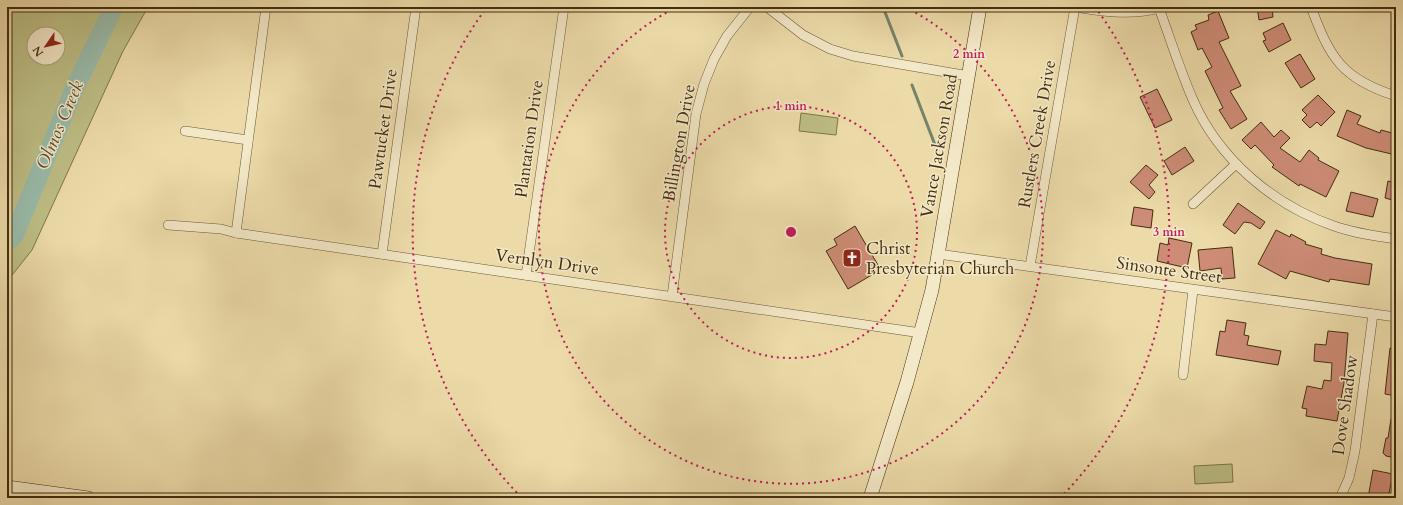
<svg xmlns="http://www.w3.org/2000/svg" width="1403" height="505" viewBox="0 0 1403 505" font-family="Cardo,serif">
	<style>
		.green { fill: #bdbe85; stroke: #80764a; fill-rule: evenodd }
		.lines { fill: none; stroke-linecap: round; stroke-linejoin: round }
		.stream { stroke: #76836c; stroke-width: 3 }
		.river { stroke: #9ba; stroke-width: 19 }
		.building { fill: #ce8c77; stroke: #422e10 }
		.street-casing { stroke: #6c5936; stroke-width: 10 }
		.secondary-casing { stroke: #422e10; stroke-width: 14 }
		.street { stroke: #f3e8c7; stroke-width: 9 }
		.secondary { stroke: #f3e8c7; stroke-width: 13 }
		.ring { fill: none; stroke: #c2185b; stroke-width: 2; stroke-dasharray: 2 4 }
		.labels { text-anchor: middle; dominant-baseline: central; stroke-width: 3; stroke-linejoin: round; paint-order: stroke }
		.street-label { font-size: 17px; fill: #422e10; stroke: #f3e8c7 }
		.poi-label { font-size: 17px; fill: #422e10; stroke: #f3e8c7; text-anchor: start }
		.water-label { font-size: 18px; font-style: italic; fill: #534a2f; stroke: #f3e8c7 }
		.centre { fill: #c2185b; stroke: #f3e8c7; stroke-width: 2 }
		.ring-label { font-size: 12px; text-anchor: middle; font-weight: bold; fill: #c2185b; stroke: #f3e8c7; stroke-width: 3; stroke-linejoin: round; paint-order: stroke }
	</style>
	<rect width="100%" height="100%" fill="#ecdba9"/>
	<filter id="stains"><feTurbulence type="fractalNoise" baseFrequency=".005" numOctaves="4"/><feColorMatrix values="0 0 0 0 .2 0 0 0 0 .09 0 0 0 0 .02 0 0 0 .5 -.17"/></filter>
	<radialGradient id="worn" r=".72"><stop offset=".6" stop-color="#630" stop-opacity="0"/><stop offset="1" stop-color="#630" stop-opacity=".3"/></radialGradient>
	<g class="green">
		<path d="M7,7h141l-25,44 -91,199 -19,24 -6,4zM34,34h24v24h-24z"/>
		<path d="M801,113l37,5 -2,17 -37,-4z"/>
		<path d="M1232,464l1,18 -38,2 -1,-18z"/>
	</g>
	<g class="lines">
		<g class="stream">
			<path d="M883,7l19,49"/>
			<path d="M912,85l23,60"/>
		</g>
		<path class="river" d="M7,242l7,-6 61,-149 39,-80"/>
	</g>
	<g class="building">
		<path d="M1257,7h15l1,10 -14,3z"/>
		<path d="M1218,11l11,27 -10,4 22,44 -11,5 17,28 -16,10 -12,-19 4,-2 -18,-37 7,-4 -10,-19 -4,2 -7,-18 6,-3 -2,-4 14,-5 -1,-5z"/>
		<path d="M1283,23l8,17 -22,12 -6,-11 3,-1 -3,-7z"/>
		<path d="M1300,54l15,25 -14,9 -16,-25z"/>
		<path d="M1157,89l15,31 -17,8 -15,-31z"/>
		<path d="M1318,95l17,17 -14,14 -4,-4 -7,6 -8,-8 5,-5 -5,-5z"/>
		<path d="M1347,110l14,6 -4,8 23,9 1,-3 15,4v21l-30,-7 -29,-12z"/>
		<path d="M1261,122l13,15 7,-7 9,8 -10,10 20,14 9,-12 10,8 -1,2 21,11 -13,26 -26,-13 -1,2 -27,-19 2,-2 -19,-20 -4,4 -9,-9z"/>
		<path d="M1185,147l9,14 -22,14 -8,-14z"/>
		<path d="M1146,165l12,10 -9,10 6,7 -6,7 -19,-17z"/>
		<path d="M1388,181l8,2v18l-11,-3z"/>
		<path d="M1351,192l27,7 -5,18 -27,-6z"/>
		<path d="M1238,203l27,19 -5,7 -9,-6 -7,-1 -9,12 -12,-9z"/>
		<path d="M1134,207l19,3 -2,18 -20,-3z"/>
		<path d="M855,226l23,39 -6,3 3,5 -27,16 -22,-38 11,-6 -3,-6z"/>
		<path d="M1276,230l14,7 1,-3 15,8 -1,2 17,5 -1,5 14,4 37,6 -3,21 -39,-6 -1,3 -39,-11 -4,8 -28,-15z"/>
		<path d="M1169,238l23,5 -5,25 -30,-7 3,-18 8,2z"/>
		<path d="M1232,247l3,31 -13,1 -1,-11 -21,3 -2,-21z"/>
		<path d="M1227,320l19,3 -2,12 5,1 -2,9 34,6 -3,14 -62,-10 4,-24 5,1z"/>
		<path d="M1328,331l20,2 -4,50 -7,38 -31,-5 1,-7 -5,-1 5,-22 15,3 2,-9 7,1 1,-18 -18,-2 1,-17 11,1z"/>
		<path d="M1390,348l6,1v47l-11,-2z"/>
		<path d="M1391,419h5v39l-10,-2 -3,-3 3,-15h2z"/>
		<path d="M1373,470l20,4 -5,24h-20z"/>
	</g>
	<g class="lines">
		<g class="street-casing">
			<g id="street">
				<path d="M767,7l36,28 27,14 23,7 116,20"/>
				<path d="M1075,7c30,5 59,9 88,0"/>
				<path d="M1311,7c19,51 31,72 85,89"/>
				<path d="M1159,8c11,30 21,62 34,92 26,59 80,105 141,126 20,7 41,10 62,13"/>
				<path d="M185,131l63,9"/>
				<path d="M1193,204l43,-40"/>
				<path d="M168,225l53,4 15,4 685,100"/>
				<path d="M236,233l30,-226"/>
				<path d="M382,254l34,-247"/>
				<path d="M938,254l458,63"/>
				<path d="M1030,266l45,-259"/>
				<path d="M526,275l38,-268"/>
				<path d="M672,296l24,-182 8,-30 10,-25 13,-23 23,-29"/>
				<path d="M1183,375l10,-85"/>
				<path d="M1340,498l9,-20 6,-27 18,-137"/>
			</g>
		</g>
		<g class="secondary-casing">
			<g id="secondary">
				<path d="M7,487l81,11"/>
				<path d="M870,498l37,-116 25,-92 48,-283"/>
			</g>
		</g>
		<use href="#street" class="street"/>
		<use href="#secondary" class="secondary"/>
	</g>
	<g class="ring">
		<circle cx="791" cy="232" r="126"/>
		<path d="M905 7A252 252 0 1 1 677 7"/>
		<path d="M521 497A378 378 0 0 1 487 7M1095 7A378 378 0 0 1 1061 497"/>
	</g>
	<defs>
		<g id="church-square" transform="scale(1)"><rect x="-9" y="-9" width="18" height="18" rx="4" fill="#8f2418" stroke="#f3e8c7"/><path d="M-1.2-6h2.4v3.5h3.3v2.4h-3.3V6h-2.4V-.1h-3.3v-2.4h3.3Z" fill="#fff"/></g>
	</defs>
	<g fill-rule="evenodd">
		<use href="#church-square" x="852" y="258"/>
	</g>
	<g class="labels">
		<g class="street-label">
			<text transform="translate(383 129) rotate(-82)">Pawtucket Drive</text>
			<text transform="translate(1037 134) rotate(-80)">Rustlers Creek Drive</text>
			<text transform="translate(529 139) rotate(-82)">Plantation Drive</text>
			<text transform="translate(679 143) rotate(-80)">Billington Drive</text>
			<text transform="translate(939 146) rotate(-80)">Vance Jackson Road</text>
			<text transform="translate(547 262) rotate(8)">Vernlyn Drive</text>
			<text transform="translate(1169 270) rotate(8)">Sinsonte Street</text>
			<text transform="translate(1345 405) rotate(-82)">Dove Shadow</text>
		</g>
		<g class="poi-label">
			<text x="866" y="248">Christ<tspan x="866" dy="20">Presbyterian Church</tspan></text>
		</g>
		<g class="water-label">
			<text transform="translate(60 125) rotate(-67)">Olmos Creek</text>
		</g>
	</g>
	<circle cx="791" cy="232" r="6" class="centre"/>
	<g class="ring-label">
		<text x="969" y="58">2 min</text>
		<text x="791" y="110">1 min</text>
		<text x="1169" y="236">3 min</text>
	</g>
	<rect width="1403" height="505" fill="none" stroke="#ecdba9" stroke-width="24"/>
	<rect x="8" y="8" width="1387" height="489" fill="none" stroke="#422e10" stroke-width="2"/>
	<rect x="12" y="12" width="1379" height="481" fill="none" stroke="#422e10"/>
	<g transform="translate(46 46) rotate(236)"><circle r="19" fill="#f3e8c7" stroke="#ac9e7e"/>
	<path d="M0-3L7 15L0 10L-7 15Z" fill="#8f2418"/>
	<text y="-6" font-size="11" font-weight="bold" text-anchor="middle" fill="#422e10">N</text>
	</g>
	<rect width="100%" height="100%" filter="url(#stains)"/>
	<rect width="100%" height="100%" fill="url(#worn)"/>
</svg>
